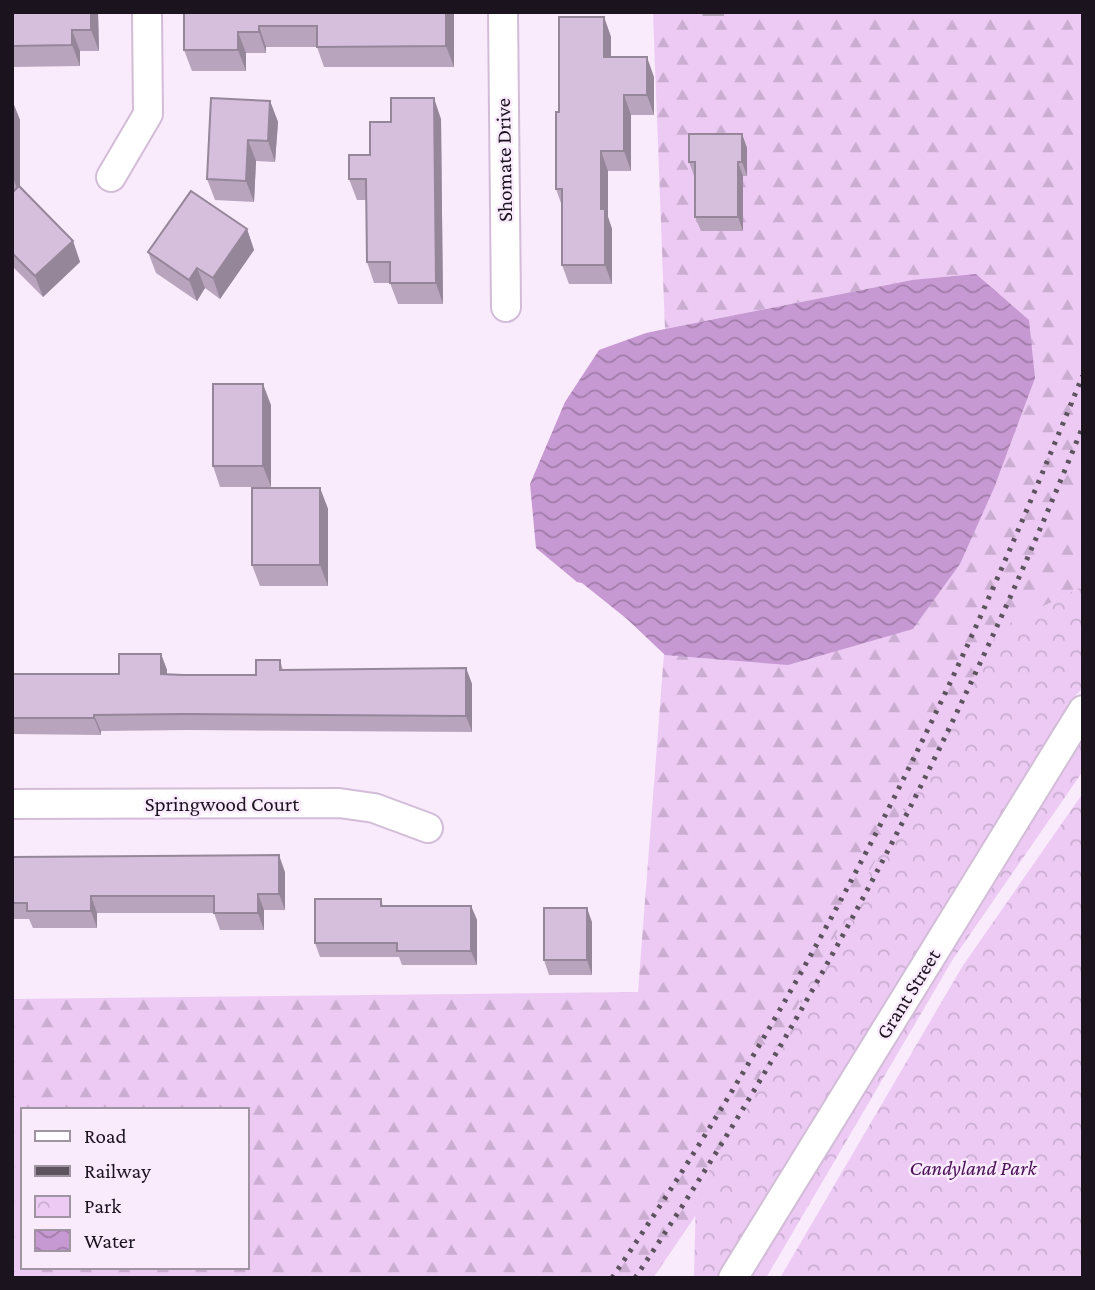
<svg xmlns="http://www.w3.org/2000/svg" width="1095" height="1290" viewBox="0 0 1095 1290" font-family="'Crimson Pro',serif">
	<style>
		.forest { fill: url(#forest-firs); fill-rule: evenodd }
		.park { fill: url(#park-crowns) }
		.water { fill: url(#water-waves) }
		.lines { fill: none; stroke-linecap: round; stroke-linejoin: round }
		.minor-casing { stroke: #d3bcd8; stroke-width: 32 }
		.minor { stroke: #fff; stroke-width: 28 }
		.rail { stroke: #5d535f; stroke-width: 5; stroke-dasharray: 3.5 7; stroke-linecap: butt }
		.wall { fill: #b8a4bd }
		.shaded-wall { fill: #96869a }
		.building { fill: #d6bfdc; stroke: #96869a; stroke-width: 2 }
		.labels { text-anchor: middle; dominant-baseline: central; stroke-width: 5; stroke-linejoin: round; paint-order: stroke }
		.street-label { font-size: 21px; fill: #1b131d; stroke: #f9eafc }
		.park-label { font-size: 21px; font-style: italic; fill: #4a1156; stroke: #f9eafc }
	</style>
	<defs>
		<pattern id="forest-firs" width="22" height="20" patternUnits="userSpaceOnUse" patternTransform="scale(1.75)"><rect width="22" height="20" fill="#eccaf4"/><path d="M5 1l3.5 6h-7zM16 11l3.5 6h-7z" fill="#caadd1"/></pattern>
		<pattern id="park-crowns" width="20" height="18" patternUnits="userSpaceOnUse" patternTransform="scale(1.75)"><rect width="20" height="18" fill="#eccaf4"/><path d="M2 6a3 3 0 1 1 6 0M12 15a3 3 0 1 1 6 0" fill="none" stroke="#caadd1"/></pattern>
		<pattern id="water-waves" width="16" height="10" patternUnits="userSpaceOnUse" patternTransform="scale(1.75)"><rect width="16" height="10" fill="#c799d2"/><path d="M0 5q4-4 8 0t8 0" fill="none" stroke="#a17caa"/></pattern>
	</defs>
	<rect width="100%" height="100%" fill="#f9eafc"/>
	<path class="forest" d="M653,12h430v574l-83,43 -304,566v20l-43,63h-641v-279l626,-7 26,-338 249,-25 47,-65 -48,-284 -247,49zM23,1110h224v157h-224z"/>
	<g class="park">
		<path d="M1083,586v102l-12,12 -355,578h-22l2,-83 304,-567z"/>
		<path d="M1083,738v33l-130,188 -187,319h-16z"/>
		<path d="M1083,793v485h-303l182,-311z"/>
	</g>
	<path class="water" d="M976,274l53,46 6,58 -41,110 -34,76 -47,65 -125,36 -123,-10 -38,-36 -45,-36 -5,-1 -41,-34 -6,-64 35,-82 34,-52 47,-17 19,-4 247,-49z"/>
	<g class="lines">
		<g class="minor-casing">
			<g id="minor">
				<path d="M503,12l3,295"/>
				<path d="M111,177l37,-63 -1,-102"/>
				<path d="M12,804l327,-1 35,5 54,20"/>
				<path d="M733,1278l350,-568"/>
			</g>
		</g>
		<use href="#minor" class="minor"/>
		<g class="rail">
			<path d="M612,1278c128,-188 240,-387 337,-593 48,-102 91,-206 134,-310"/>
			<path d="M635,1278c180,-268 327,-553 448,-852"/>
		</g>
	</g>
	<g class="wall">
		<path d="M12,12h86l1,39h-19v15l-68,1z"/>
		<path d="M184,12h270v55h-130l-7,-20h-51v6h-20v18h-54l-8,-21z"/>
		<path d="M701,12h23v4h-21z"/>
		<path d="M604,17l7,20v20l43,20v38h-23v56h-23v46l4,12v55h-43l-7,-19v-59l-6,-17z"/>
		<path d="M12,100l8,20v66l53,55 7,21 -37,35 -31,-31z"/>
		<path d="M270,101l8,21 -3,40 -19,-1 -2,41 -39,-2 -8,-21z"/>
		<path d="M441,119l2,185h-45l-8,-21h-16l-7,-21 -1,-62h-9l-8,-21 21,-24 21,-33z"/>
		<path d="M742,134l5,14v28h-4v55h-42l-6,-14v-41h-1l-5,-14z"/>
		<path d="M247,229l7,21 -34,49 -15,-11 -8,13 -41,-28 -8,-21z"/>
		<path d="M271,405v82h-51l-7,-21z"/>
		<path d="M320,488l8,21v77h-68l-8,-21z"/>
		<path d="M161,654l6,16v5h89l24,-15 3,10 183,-2 6,16v48l-283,-2 -88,1v4l-89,-1v-60h107z"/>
		<path d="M12,857l273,15v38h-21v20h-44l-6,-17h-117v15h-64l-4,-9h-17z"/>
		<path d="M381,899l2,7h88l6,14v45h-75l-3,-8h-79l-5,-14z"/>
		<path d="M592,922v53h-43l-5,-15z"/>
	</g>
	<g class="shaded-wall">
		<path d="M91,12h7l1,39 -8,-21z"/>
		<path d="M446,12h8v55l-8,-21z"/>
		<path d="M604,17l7,20v40l-7,-20z"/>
		<path d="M259,26l7,21v6l-7,-21z"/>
		<path d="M72,30l8,21v15l-8,-21z"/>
		<path d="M238,32l8,21v18l-8,-21z"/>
		<path d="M647,57l7,20v38l-7,-20z"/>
		<path d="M624,95l7,20v56l-7,-20z"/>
		<path d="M434,98l7,21 2,185 -7,-21z"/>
		<path d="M12,100l8,20v76l-8,-21z"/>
		<path d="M270,101l8,21 -3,40 -7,-21z"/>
		<path d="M742,134l5,14v28l-5,-14z"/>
		<path d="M248,140l8,21 -2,41 -8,-21z"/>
		<path d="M601,151l7,20v46l4,12v55l-7,-19 -4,-56z"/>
		<path d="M738,162l5,14v55l-5,-14z"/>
		<path d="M247,229l7,21 -34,49 -7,-21z"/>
		<path d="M73,241l7,21 -37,35 -8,-21z"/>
		<path d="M197,268l8,20 -8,13 -8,-21z"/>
		<path d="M263,384l8,21v82l-8,-21z"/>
		<path d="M320,488l8,21v77l-8,-21z"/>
		<path d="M161,654l6,16v21l-6,-17z"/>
		<path d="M466,668l6,16v48l-6,-16z"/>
		<path d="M94,715l7,16v4l-7,-17z"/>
		<path d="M279,855l6,17v38l-6,-16z"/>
		<path d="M258,894l6,16v20l-6,-17z"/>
		<path d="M91,896l6,17v15l-6,-17z"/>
		<path d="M471,906l6,14v45l-6,-14z"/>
		<path d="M587,908l5,14v53l-5,-15z"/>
	</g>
	<g class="building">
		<path d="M12,12h79v18h-19v15l-60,1z"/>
		<path d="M184,12h262v34l-129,1v-21h-58v6h-21v18h-54z"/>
		<path d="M559,17h45v40h43v38h-23v56h-23v58h4v56h-43v-76h-6v-77h3z"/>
		<path d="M211,98l59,3 -2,40 -20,-1 -2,41 -39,-2z"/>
		<path d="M391,98h43l2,185h-46v-21h-23l-1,-83h-17v-24h21v-33h21z"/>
		<path d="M689,134h53v28h-4v55h-43v-55h-6z"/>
		<path d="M19,186l54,55 -38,35 -23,-23v-60z"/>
		<path d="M191,191l56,38 -34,49 -16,-10 -8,12 -41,-28z"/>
		<rect x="213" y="384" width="50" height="82"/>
		<rect x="252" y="488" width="68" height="77"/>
		<path d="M119,654h42v20l22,1h73v-15h24v10l186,-2v48l-283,-2 -89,1v3h-82v-44h107z"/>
		<path d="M279,855v39h-21v19h-44v-17h-123v15h-64v-8h-15v-46z"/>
		<path d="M315,899h66v7h90v45h-74v-8h-82z"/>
		<rect x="544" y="908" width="43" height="52"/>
	</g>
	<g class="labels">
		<g class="street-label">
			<text transform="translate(504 160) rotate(-91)">Shomate Drive</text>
			<text x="222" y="804">Springwood Court</text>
			<text transform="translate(908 994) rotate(-58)">Grant Street</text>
		</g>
		<g class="park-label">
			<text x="973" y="1168">Candyland Park</text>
		</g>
	</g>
	<rect width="1095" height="1290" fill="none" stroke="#1b131d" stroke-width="28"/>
	<rect x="21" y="1108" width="228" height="161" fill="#f9eafc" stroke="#a094a3" stroke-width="2"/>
	<rect x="35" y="1131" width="35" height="10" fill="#ffffff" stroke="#a094a3" stroke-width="2"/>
	<text x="84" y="1143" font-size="21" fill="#1b131d">Road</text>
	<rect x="35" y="1166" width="35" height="10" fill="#5d535f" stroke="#a094a3" stroke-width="2"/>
	<text x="84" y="1178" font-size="21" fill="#1b131d">Railway</text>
	<rect x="35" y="1196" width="35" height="21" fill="url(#park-crowns)" stroke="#a094a3" stroke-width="2"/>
	<text x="84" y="1213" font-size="21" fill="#1b131d">Park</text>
	<rect x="35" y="1230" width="35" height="21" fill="url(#water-waves)" stroke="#a094a3" stroke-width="2"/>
	<text x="84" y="1248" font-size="21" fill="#1b131d">Water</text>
</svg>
